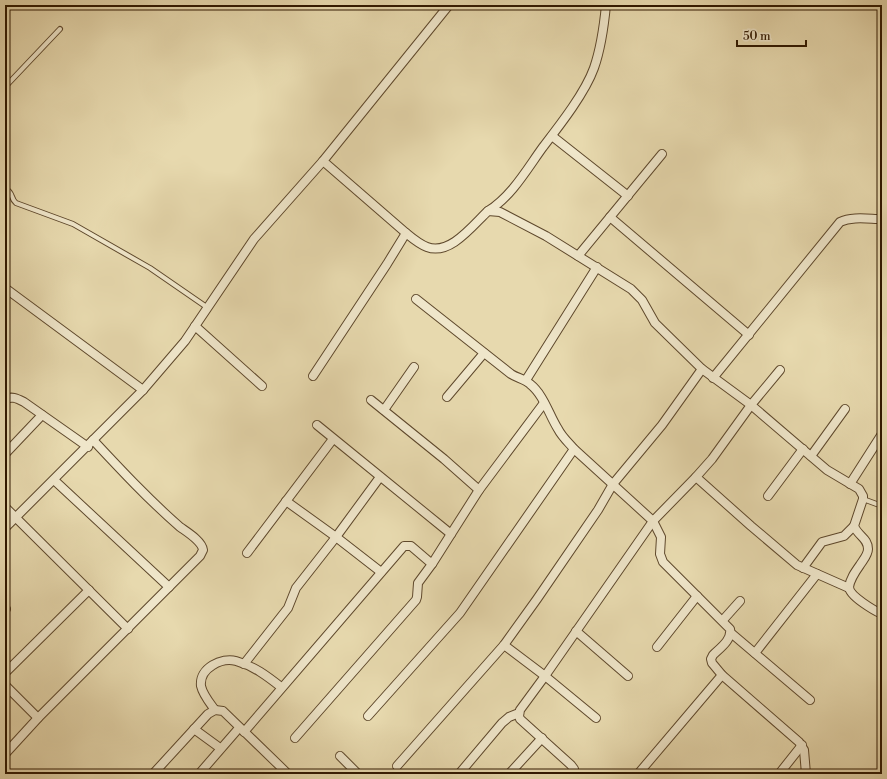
<svg xmlns="http://www.w3.org/2000/svg" width="887" height="779" viewBox="0 0 887 779" font-family="'Libre Bodoni',serif">
	<style>
		.lines { fill: none; stroke-linecap: round; stroke-linejoin: round }
		.service-casing { stroke: #5e482c; stroke-width: 6 }
		.minor-casing { stroke: #5e482c; stroke-width: 10 }
		.service { stroke: #efe6ca; stroke-width: 4 }
		.minor { stroke: #efe6ca; stroke-width: 8 }
	</style>
	<rect width="100%" height="100%" fill="#e7d9ae"/>
	<filter id="stains"><feTurbulence type="fractalNoise" baseFrequency=".005" numOctaves="4"/><feColorMatrix values="0 0 0 0 .2 0 0 0 0 .09 0 0 0 0 .02 0 0 0 .5 -.17"/></filter>
	<radialGradient id="worn" r=".72"><stop offset=".6" stop-color="#630" stop-opacity="0"/><stop offset="1" stop-color="#630" stop-opacity=".3"/></radialGradient>
	<g class="lines">
		<g class="service-casing">
			<g id="service">
				<path d="M5,87l55,-58"/>
				<path d="M5,188c9,5 5,10 11,15l57,21 77,44 58,40"/>
				<path d="M863,499l19,7"/>
			</g>
		</g>
		<g class="minor-casing">
			<g id="minor">
				<path d="M449,5l-126,156 83,72c6,5 13,11 21,14 23,9 46,-22 61,-36l12,1 46,24 85,53 11,11 13,23 47,46 49,36 76,65 32,19 4,7v3l-9,27c4,10 14,12 14,23 0,6 -5,11 -8,16 -5,7 -10,14 -11,22 0,9 26,24 33,27"/>
				<path d="M552,136l76,60"/>
				<path d="M488,211c24,-15 39,-42 55,-64 17,-22 42,-54 51,-79 7,-20 10,-42 12,-63"/>
				<path d="M610,217l139,118"/>
				<path d="M578,256l84,-102"/>
				<path d="M5,288l138,102"/>
				<path d="M416,299l95,75c6,4 14,5 19,10 14,11 19,31 28,45 4,8 11,14 16,20l79,72 8,16 -1,17 3,8 67,67c2,11 -10,19 -17,26l-2,4 1,4 10,12 77,67 5,8 2,24"/>
				<path d="M195,326l67,60"/>
				<path d="M313,376l74,-112 19,-31"/>
				<path d="M713,378l127,-156c12,-6 29,-3 42,-3"/>
				<path d="M526,380l71,-113"/>
				<path d="M447,397l37,-44"/>
				<path d="M5,400c6,-5 13,-1 19,2l64,45"/>
				<path d="M371,400l73,59 35,31"/>
				<path d="M384,410l30,-43"/>
				<path d="M317,425l134,109 28,-44 65,-87"/>
				<path d="M5,454l37,-39"/>
				<path d="M811,456l34,-47"/>
				<path d="M696,477l55,49 46,39 52,23"/>
				<path d="M54,480l115,107"/>
				<path d="M850,484l32,-50"/>
				<path d="M768,496l35,-47"/>
				<path d="M286,501l50,36 45,35"/>
				<path d="M5,507l123,122"/>
				<path d="M5,528l138,-138 42,-49 69,-102 69,-78"/>
				<path d="M247,553l86,-114"/>
				<path d="M803,568l19,-26 22,-6 10,-10"/>
				<path d="M5,609h1"/>
				<path d="M723,620l17,-19"/>
				<path d="M576,631l52,45"/>
				<path d="M731,633l79,67"/>
				<path d="M504,645l41,31 51,42"/>
				<path d="M657,647l40,-51"/>
				<path d="M755,653l62,-79"/>
				<path d="M244,664l44,-56 8,-20 40,-51 44,-60"/>
				<path d="M5,673l84,-83"/>
				<path d="M5,685l33,33"/>
				<path d="M215,710c-5,-7 -12,-15 -14,-24 -2,-18 21,-29 35,-25 18,5 31,15 45,26"/>
				<path d="M368,716l92,-103 114,-164"/>
				<path d="M194,729l26,19"/>
				<path d="M244,732l160,-186h7l21,18"/>
				<path d="M295,738l121,-138 1,-3 1,-14 14,-19 19,-30"/>
				<path d="M5,754l33,-36 162,-162 3,-6c-1,-9 -16,-18 -23,-23 -31,-27 -59,-57 -87,-87"/>
				<path d="M340,756l18,18"/>
				<path d="M397,766l107,-121 33,-46 61,-89 15,-26 49,-59 40,-56"/>
				<path d="M153,774l55,-60 7,-4 8,1 65,63"/>
				<path d="M199,774l40,-46"/>
				<path d="M459,774l43,-51 7,-6 10,-4"/>
				<path d="M509,774l33,-36"/>
				<path d="M573,774l1,-5 -3,-4 -51,-46 -1,-3 1,-6 25,-34 108,-155 43,-44 16,-18 39,-54 29,-35"/>
				<path d="M638,774l84,-99"/>
				<path d="M779,774l23,-29"/>
			</g>
		</g>
		<use href="#service" class="service"/>
		<use href="#minor" class="minor"/>
	</g>
	<rect width="887" height="779" fill="none" stroke="#e7d9ae" stroke-width="20"/>
	<rect x="6" y="6" width="875" height="767" fill="none" stroke="#301800" stroke-width="2"/>
	<rect x="10" y="10" width="867" height="759" fill="none" stroke="#301800"/>
	<path d="M737 40v6h69v-6" fill="none" stroke="#301800" stroke-width="2"/>
	<text x="743" y="40" font-size="12" fill="#301800" stroke="#efe6ca" stroke-width="3" paint-order="stroke">50 m</text>
	<rect width="100%" height="100%" filter="url(#stains)"/>
	<rect width="100%" height="100%" fill="url(#worn)"/>
</svg>
